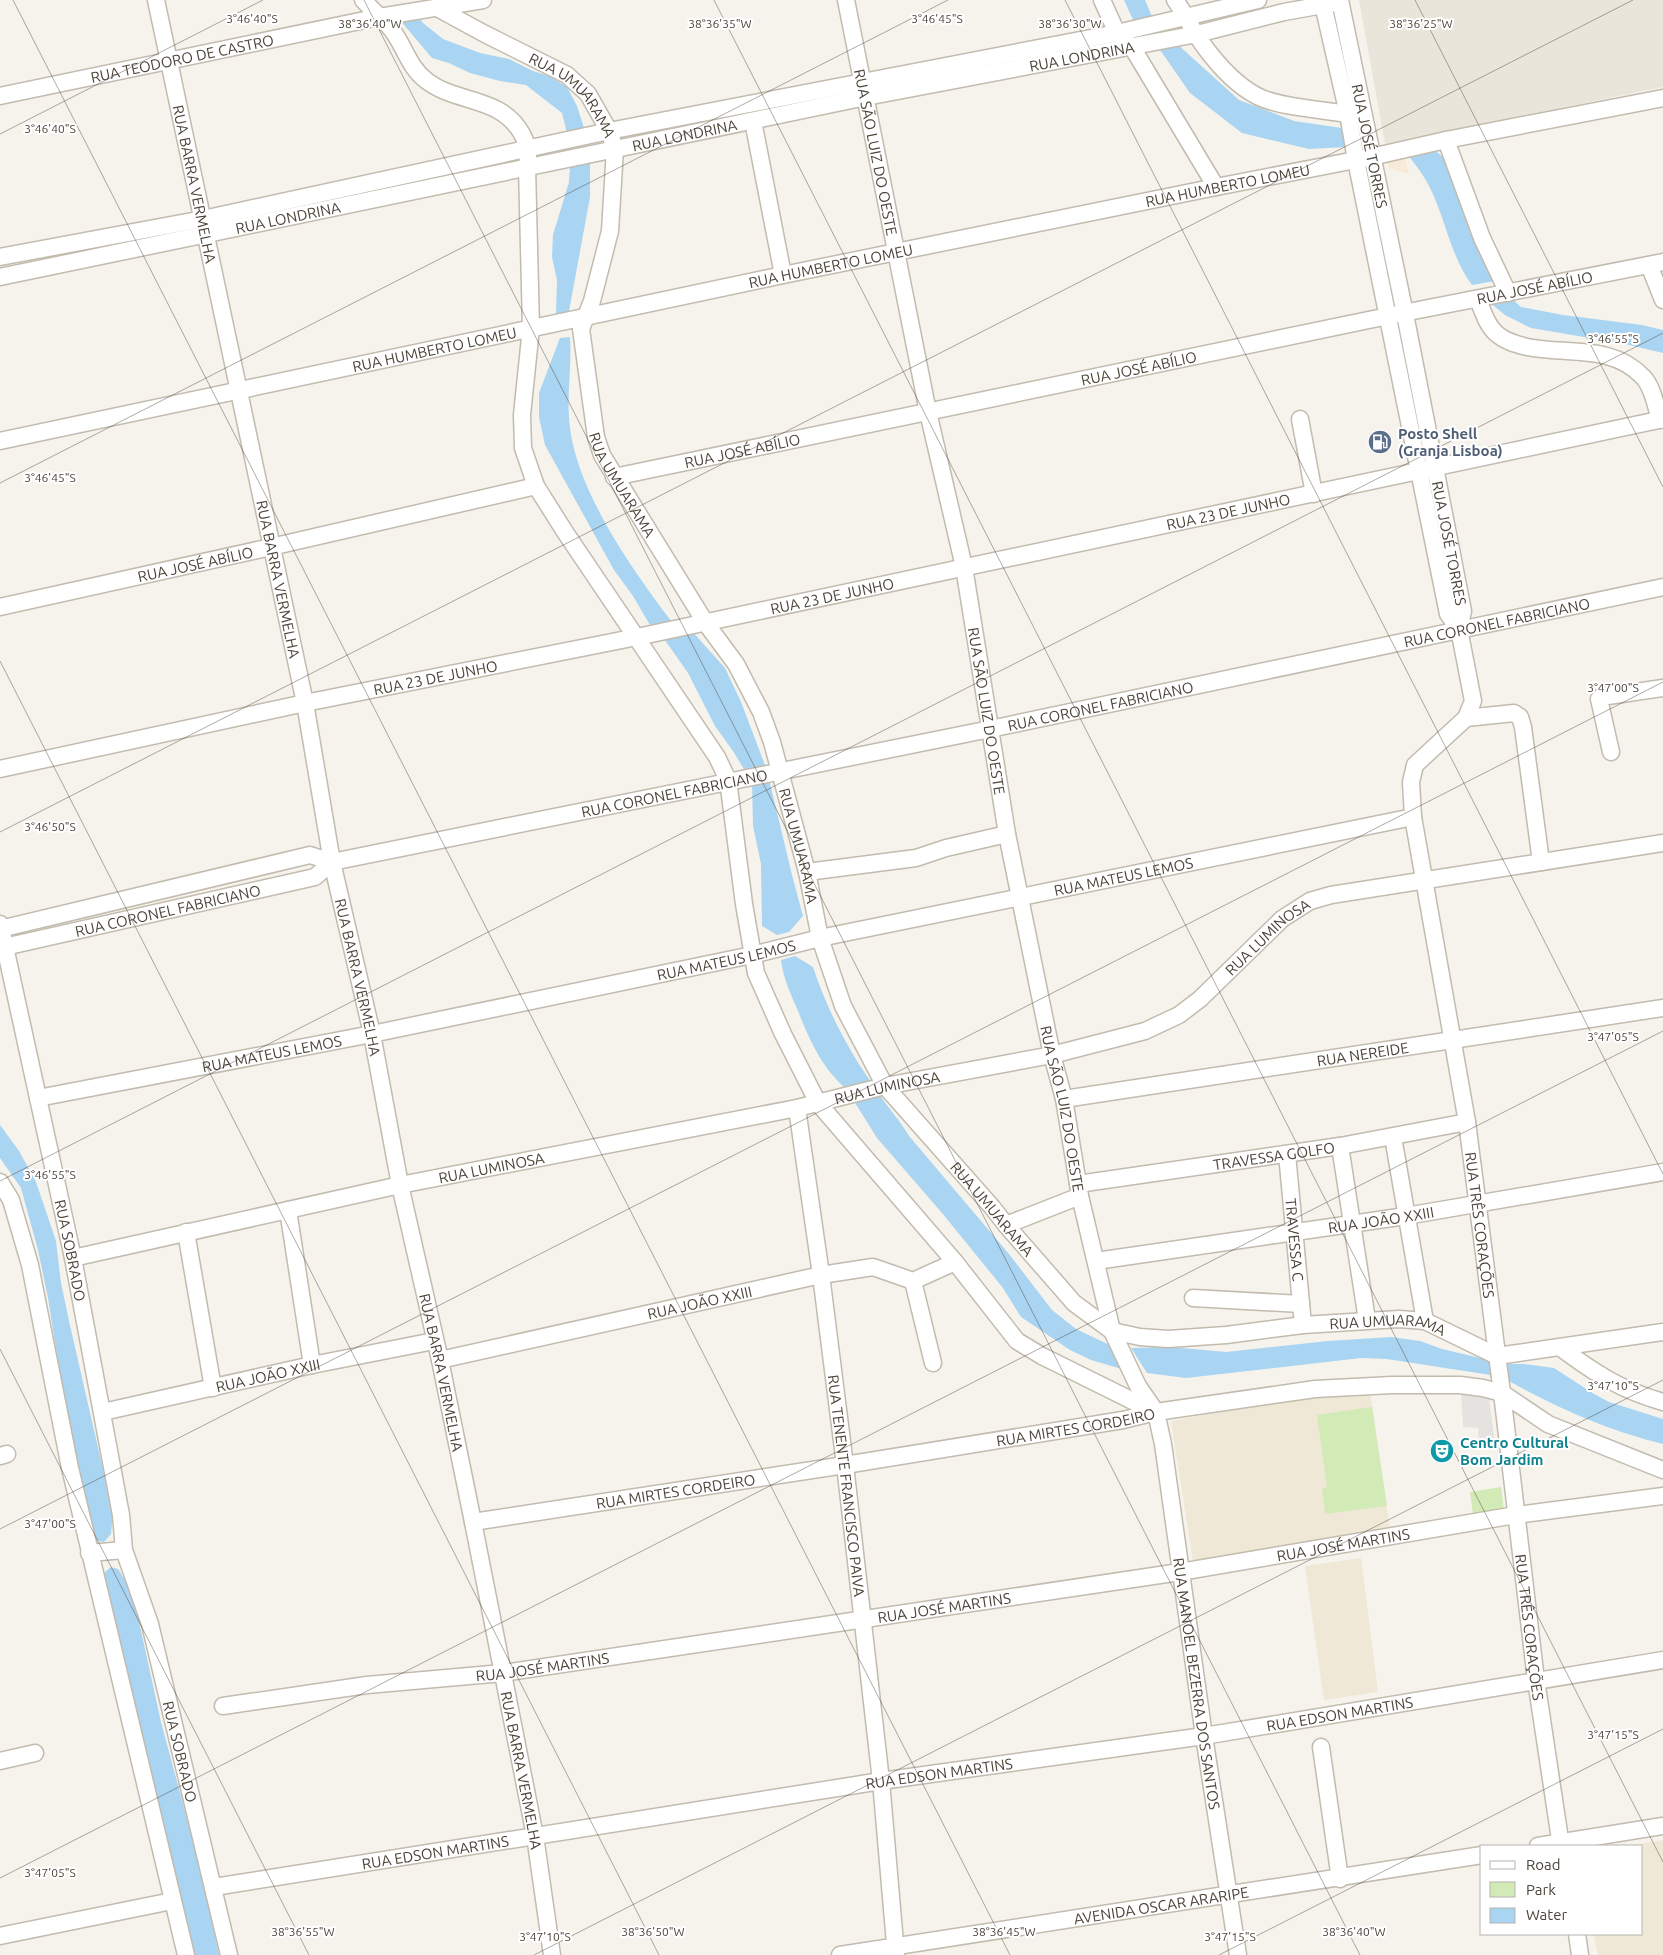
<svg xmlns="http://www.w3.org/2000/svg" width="1663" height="1955" viewBox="0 0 1663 1955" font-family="Ubuntu,sans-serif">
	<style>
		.residential { fill: #eae5da }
		.commercial { fill: #f7ead8 }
		.education { fill: #efe8d6 }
		.green { fill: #d2eab5 }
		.parking { fill: #e5e3e0 }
		.water { fill: #a9d4f2 }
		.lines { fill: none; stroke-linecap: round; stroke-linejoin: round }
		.minor-casing { stroke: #c2bbae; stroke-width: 19 }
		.minor { stroke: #fff; stroke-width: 16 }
		.ticks { fill: none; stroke: #4b4439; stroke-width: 1; stroke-opacity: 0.45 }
		.labels { text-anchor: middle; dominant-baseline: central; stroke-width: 4; stroke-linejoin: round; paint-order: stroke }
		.street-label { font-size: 15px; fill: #4b4439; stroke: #fff }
		.service-label { font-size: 15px; font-weight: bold; fill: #4e5e75; stroke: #fff; text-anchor: start }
		.culture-label { font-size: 15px; font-weight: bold; fill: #0d838f; stroke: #fff; text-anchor: start }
		.ticks-label { font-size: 12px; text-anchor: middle; fill: #4b4439; stroke: #fff; stroke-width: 4; stroke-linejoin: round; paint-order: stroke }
	</style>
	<rect width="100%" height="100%" fill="#f6f3ec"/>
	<path class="residential" d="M1359,0h304v87l-278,57z"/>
	<path class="commercial" d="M1404,156l5,18 -21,-6 -1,-9z"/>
	<g class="education">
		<path d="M1370,1391l20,139 -197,31 -22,-140 86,-16z"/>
		<path d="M1361,1558l17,134 -54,8 -19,-134z"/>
		<path d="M1663,1840v115h-65l-4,-21h48v-88h-16z"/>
	</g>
	<g class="green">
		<path d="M1372,1407l15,99 -62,8 -3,-26 5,-1 -10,-72z"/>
		<path d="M1501,1487l3,23 -31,5 -3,-23z"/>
	</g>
	<path class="parking" d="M1461,1394l28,3 6,48h-16l-1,-17 -15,-1z"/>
	<g class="water">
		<path d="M1124,0h21l8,19 -19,3z"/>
		<path d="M418,16l5,7 20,16 37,14 29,6 24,12 16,5 18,11 10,19 9,28 -18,3 -6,-24 -36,-28 -26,-4 -30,-8 -21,-10 -17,-5 -33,-39z"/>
		<path d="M1176,43l63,57 55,21 48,7 4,19 -37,2 -67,-16 -52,-40 -32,-46z"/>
		<path d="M1429,146l14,11 34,88 18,36 -23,4c-21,-28 -26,-64 -41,-95 -6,-14 -17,-27 -26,-39z"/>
		<path d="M590,162v35l-21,114 -13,3 1,-34 -5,-23 1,-22 16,-53 1,-16z"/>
		<path d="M1511,298l10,9 42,8 79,10 21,5v23l-38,-9 -94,-16 -26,-13 -16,-13z"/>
		<path d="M570,337c2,31 -4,61 0,91 8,65 63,143 102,194l-22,3 -17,-29 -19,-26 -69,-125 -6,-28v-24l21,-55z"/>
		<path d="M691,630l34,38 16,34 24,63 -20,6 -12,-20 -18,-25 -27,-53 -26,-37z"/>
		<path d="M768,775l24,100 11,41 -14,16 -12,3 -15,-9 -1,-62 -8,-38 -1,-45z"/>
		<path d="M795,956l18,11c13,40 34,81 58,115l-26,6c-24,-22 -35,-47 -47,-77 -8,-19 -14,-30 -17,-51z"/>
		<path d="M878,1092c9,15 22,28 31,44l100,118 43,56 24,19 42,20 14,23 -41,-12 -21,-10 -49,-33 -18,-29 -61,-75 -65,-75 -25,-40z"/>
		<path d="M0,1125l19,26 17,31 20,59 5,42 8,38 44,192 -2,21 -7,8 -6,-1 -12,-17 -12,-61 -26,-165 -10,-48 -17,-62 -21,-30z"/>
		<path d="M1391,1337l29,4 22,8 51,12 4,15 -110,-17 -26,-1 -175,20 -39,-5 -16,-25 40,-1 55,5 102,-11z"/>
		<path d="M1506,1364h18l30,4 40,26 15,8 54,17v25c-54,-13 -106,-36 -154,-63z"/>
		<path d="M111,1567l7,2 11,17 9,31 23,105 39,145 19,88h-25l-91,-381z"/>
	</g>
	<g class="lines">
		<g class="minor-casing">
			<g id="minor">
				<path id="s1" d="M156,0l149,703 27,159 40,172 28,151 40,175 33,162 62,314 17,119"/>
				<path d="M363,0c9,10 21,20 29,30 13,17 17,38 35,51 30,23 74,15 95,53 7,14 7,17 5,33l4,161 -9,87 1,33 13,38 29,46 152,225 11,23 16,124 12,69 27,61 35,69 137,159 62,79 25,15 111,55"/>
				<path id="s2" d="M846,0l82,412 36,155 43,267 45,221 12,44 16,97 32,135 26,55 18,26 7,32 41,292 34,219"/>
				<path d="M1102,0l15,33 15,14 84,140"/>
				<path d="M1175,0c11,15 18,32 29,46 14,19 32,39 53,50 21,11 67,14 91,18"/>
				<path d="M1322,0l26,114 8,46 92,454 11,15"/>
				<path id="s3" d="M1340,0l65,314 58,297 -4,18 14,72 -7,17 -51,47 -4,17 2,35 54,305 35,271 34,287 25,166"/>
				<path id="s4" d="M439,9l46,25 82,41 21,19 21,37 6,18 -5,82 -18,70 -11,28 15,108 6,18 103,167 31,42 25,48 11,30 35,130 13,66 23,68 42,80 107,121 14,18 68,78 38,28 28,6 28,2 58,-4 77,-10 96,-6 26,2 72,35 166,-24"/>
				<path id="s5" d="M0,96l379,-79 104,-17"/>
				<path d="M753,121l30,154"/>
				<path d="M1446,140l36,98 26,55"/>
				<path d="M0,257l203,-38 406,-88 508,-98 141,-33"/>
				<path d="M1649,265l14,35"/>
				<path id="s6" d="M0,277l866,-180 331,-63 87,-22 56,-10"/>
				<path d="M1478,299c5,13 9,27 20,36 9,7 18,9 29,12 40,8 85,-3 116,30 10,10 13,30 17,43"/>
				<path d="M1300,419l14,75"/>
				<path id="s7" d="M0,441l783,-166 433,-88 155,-30 75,-17 217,-42"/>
				<path id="s8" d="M614,477l774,-161 275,-54"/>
				<path id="s9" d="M0,607l271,-60 265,-61"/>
				<path d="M1466,718l48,-5 6,4 3,10 18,135"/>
				<path d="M1611,752l-12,-53 2,-2 62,-9"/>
				<path id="s10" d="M0,769l305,-66 332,-66 1026,-218"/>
				<path d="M807,872l109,-14 30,-10 61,-14"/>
				<path id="s11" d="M0,924l73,334 48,257 3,35 26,74 79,331"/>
				<path id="s12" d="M0,929l310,-74 22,7 658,-133 673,-142"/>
				<path id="s13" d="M0,948l315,-71 17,-15"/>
				<path id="s14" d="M38,1098l334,-64 380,-79 68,-17 593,-121"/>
				<path id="s15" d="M1064,1099l599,-91"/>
				<path id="s16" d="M797,1108l24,167 24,190 36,316 15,174"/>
				<path d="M1393,1137l32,184"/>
				<path d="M1340,1146l27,174"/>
				<path id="s17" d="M1287,1154l16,171"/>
				<path d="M0,1182l11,18 19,65 40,203 116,487"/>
				<path id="s18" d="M1078,1184l262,-38 127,-24"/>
				<path d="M288,1210l24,155"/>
				<path d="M1006,1225l74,-29"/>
				<path d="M186,1232l27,156"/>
				<path id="s19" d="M73,1258l327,-73 397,-77 88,-22 167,-31 93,-24 34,-16 21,-16 82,-80 28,-18 21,-6 332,-52"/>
				<path id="s20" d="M1096,1261l310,-45 257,-44"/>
				<path d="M913,1281l20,82"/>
				<path d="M1193,1298l108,6"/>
				<path d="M1561,1348c35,26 60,42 102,54"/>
				<path id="s21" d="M440,1360l381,-85 52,-8 40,14 42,-19"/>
				<path id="s22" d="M103,1412l209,-47 122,-24"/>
				<path d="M0,1456l7,-2"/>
				<path id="s23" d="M473,1522l372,-57 278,-45 33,-8 159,-23 77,-4h68l23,3 19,5 46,31 115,46"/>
				<path d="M89,1553l35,-3"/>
				<path id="s24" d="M223,1706l144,-21 136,-12 677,-101 336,-57 147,-19"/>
				<path d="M1321,1747l19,132"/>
				<path d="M0,1761l35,-8"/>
				<path d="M1538,1846l125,-20"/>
				<path id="s25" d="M214,1887l667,-106 323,-45 459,-76"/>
				<path d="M1577,1934l3,21"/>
				<path d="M0,1936l172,-35"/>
				<path id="s26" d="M840,1955l642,-100"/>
			</g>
		</g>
		<use href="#minor" class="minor"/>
	</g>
	<path class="ticks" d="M13,0l997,1955M364,0l996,1955M714,0l949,1862M1065,0l598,1174M1415,0l248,487M0,134l263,-134M0,483l948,-483M0,661l659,1294M0,832l1633,-832M0,1181l1663,-848M0,1349l309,606M0,1529l1663,-847M0,1878l1663,-847M534,1955l1129,-575M1219,1955l444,-226"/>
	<defs>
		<g id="fuel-disc" transform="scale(1.25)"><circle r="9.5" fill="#5c6f8a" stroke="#fff"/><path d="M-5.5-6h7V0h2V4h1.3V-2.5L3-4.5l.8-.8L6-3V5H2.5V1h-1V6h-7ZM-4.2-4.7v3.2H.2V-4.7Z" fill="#fff"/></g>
		<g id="theatre-disc" transform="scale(1.25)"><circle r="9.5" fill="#0f9aa8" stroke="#fff"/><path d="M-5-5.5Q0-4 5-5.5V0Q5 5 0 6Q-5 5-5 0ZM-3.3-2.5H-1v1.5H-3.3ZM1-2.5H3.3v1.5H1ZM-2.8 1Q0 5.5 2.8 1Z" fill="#fff"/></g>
	</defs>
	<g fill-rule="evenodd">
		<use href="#fuel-disc" x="1380" y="442"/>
		<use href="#theatre-disc" x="1442" y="1451"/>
	</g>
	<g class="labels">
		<g class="street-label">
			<text stroke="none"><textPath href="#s6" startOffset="1104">RUA LONDRINA</textPath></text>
			<text stroke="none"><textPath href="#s5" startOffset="186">RUA TEODORO DE CASTRO</textPath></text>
			<text stroke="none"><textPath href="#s4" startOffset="162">RUA UMUARAMA</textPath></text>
			<text stroke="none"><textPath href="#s6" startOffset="699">RUA LONDRINA</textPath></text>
			<text stroke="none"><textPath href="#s3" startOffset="149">RUA JOSÉ TORRES</textPath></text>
			<text stroke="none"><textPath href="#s2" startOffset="155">RUA SÃO LUIZ DO OESTE</textPath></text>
			<text stroke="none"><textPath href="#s1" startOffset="188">RUA BARRA VERMELHA</textPath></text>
			<text stroke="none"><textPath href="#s7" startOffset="1254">RUA HUMBERTO LOMEU</textPath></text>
			<text stroke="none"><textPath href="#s6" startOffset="294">RUA LONDRINA</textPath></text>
			<text stroke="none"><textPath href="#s7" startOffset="849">RUA HUMBERTO LOMEU</textPath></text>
			<text stroke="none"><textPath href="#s8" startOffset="940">RUA JOSÉ ABÍLIO</textPath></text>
			<text stroke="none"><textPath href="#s7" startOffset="444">RUA HUMBERTO LOMEU</textPath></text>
			<text stroke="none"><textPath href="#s8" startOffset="536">RUA JOSÉ ABÍLIO</textPath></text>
			<text stroke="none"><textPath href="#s8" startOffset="131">RUA JOSÉ ABÍLIO</textPath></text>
			<text stroke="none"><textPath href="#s4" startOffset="582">RUA UMUARAMA</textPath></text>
			<text stroke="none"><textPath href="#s10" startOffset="1255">RUA 23 DE JUNHO</textPath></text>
			<text stroke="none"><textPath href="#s3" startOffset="554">RUA JOSÉ TORRES</textPath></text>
			<text stroke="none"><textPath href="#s9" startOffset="200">RUA JOSÉ ABÍLIO</textPath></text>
			<text stroke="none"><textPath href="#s1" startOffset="592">RUA BARRA VERMELHA</textPath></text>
			<text stroke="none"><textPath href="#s10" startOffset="850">RUA 23 DE JUNHO</textPath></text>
			<text stroke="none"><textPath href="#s12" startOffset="1531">RUA CORONEL FABRICIANO</textPath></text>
			<text stroke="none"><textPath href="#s10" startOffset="445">RUA 23 DE JUNHO</textPath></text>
			<text stroke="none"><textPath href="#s12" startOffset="1126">RUA CORONEL FABRICIANO</textPath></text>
			<text stroke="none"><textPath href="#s2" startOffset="725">RUA SÃO LUIZ DO OESTE</textPath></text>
			<text stroke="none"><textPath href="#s12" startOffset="691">RUA CORONEL FABRICIANO</textPath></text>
			<text stroke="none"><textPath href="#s4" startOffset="988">RUA UMUARAMA</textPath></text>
			<text stroke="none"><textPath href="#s14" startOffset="1108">RUA MATEUS LEMOS</textPath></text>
			<text stroke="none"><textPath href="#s13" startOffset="172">RUA CORONEL FABRICIANO</textPath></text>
			<text stroke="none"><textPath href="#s19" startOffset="1252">RUA LUMINOSA</textPath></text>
			<text stroke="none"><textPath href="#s14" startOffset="702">RUA MATEUS LEMOS</textPath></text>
			<text stroke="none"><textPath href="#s1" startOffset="998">RUA BARRA VERMELHA</textPath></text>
			<text stroke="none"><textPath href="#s14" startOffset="238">RUA MATEUS LEMOS</textPath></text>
			<text stroke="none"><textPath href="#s15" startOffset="302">RUA NEREIDE</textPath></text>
			<text stroke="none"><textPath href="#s19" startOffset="832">RUA LUMINOSA</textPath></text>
			<text stroke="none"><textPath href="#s2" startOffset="1130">RUA SÃO LUIZ DO OESTE</textPath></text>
			<text stroke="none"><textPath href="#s18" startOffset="198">TRAVESSA GOLFO</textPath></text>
			<text stroke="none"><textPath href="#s19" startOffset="428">RUA LUMINOSA</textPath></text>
			<text stroke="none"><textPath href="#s4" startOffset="1408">RUA UMUARAMA</textPath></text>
			<text stroke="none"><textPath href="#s20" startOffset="288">RUA JOÃO XXIII</textPath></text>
			<text stroke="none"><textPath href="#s3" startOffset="1269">RUA TRÊS CORAÇÕES</textPath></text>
			<text stroke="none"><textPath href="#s17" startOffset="86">TRAVESSA C</textPath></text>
			<text stroke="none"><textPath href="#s11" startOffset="334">RUA SOBRADO</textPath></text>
			<text stroke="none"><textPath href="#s21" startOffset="266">RUA JOÃO XXIII</textPath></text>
			<text stroke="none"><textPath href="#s4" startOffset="1858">RUA UMUARAMA</textPath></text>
			<text stroke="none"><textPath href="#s1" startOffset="1402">RUA BARRA VERMELHA</textPath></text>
			<text stroke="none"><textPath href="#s22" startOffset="169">RUA JOÃO XXIII</textPath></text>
			<text stroke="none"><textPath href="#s23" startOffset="610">RUA MIRTES CORDEIRO</textPath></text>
			<text stroke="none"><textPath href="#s16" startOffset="381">RUA TENENTE FRANCISCO PAIVA</textPath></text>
			<text stroke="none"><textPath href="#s23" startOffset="205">RUA MIRTES CORDEIRO</textPath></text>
			<text stroke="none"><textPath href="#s24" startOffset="1132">RUA JOSÉ MARTINS</textPath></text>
			<text stroke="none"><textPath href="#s24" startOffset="728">RUA JOSÉ MARTINS</textPath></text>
			<text stroke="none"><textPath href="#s3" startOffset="1674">RUA TRÊS CORAÇÕES</textPath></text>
			<text stroke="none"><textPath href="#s24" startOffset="322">RUA JOSÉ MARTINS</textPath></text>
			<text stroke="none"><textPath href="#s2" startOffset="1725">RUA MANOEL BEZERRA DOS SANTOS</textPath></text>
			<text stroke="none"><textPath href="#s25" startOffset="1139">RUA EDSON MARTINS</textPath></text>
			<text stroke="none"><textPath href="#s11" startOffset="848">RUA SOBRADO</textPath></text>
			<text stroke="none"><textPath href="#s1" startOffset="1808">RUA BARRA VERMELHA</textPath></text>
			<text stroke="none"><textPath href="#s25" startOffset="734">RUA EDSON MARTINS</textPath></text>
			<text stroke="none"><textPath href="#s25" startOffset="224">RUA EDSON MARTINS</textPath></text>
			<text stroke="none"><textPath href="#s26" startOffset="325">AVENIDA OSCAR ARARIPE</textPath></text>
		</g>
		<g class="service-label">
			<text x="1398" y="433">Posto Shell<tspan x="1398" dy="17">(Granja Lisboa)</tspan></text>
		</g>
		<g class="culture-label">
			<text x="1460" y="1442">Centro Cultural<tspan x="1460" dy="17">Bom Jardim</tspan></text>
		</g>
	</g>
	<g class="ticks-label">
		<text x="252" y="23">3°46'40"S</text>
		<text x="937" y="23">3°46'45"S</text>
		<text x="370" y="28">38°36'40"W</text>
		<text x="720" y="28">38°36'35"W</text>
		<text x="1070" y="28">38°36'30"W</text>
		<text x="1421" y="28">38°36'25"W</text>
		<text x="50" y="133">3°46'40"S</text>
		<text x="1613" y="343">3°46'55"S</text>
		<text x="50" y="482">3°46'45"S</text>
		<text x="1613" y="692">3°47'00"S</text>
		<text x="50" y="831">3°46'50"S</text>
		<text x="1613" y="1041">3°47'05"S</text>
		<text x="50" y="1179">3°46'55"S</text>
		<text x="1613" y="1390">3°47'10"S</text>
		<text x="50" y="1528">3°47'00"S</text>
		<text x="1613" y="1739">3°47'15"S</text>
		<text x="50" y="1877">3°47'05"S</text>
		<text x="303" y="1936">38°36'55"W</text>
		<text x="653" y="1936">38°36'50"W</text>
		<text x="1004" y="1936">38°36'45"W</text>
		<text x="1354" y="1936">38°36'40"W</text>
		<text x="545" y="1941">3°47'10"S</text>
		<text x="1230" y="1941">3°47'15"S</text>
	</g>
	<rect x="1480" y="1845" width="162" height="90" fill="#ffffff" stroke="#b7b4b0"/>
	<rect x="1490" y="1861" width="25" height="8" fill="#ffffff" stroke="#b7b4b0"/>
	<text x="1526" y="1870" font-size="15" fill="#4b4439">Road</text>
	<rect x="1490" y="1882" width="25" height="15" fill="#d2eab5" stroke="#b7b4b0"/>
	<text x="1526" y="1895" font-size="15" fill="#4b4439">Park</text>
	<rect x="1490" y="1908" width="25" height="15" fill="#a9d4f2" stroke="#b7b4b0"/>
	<text x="1526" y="1920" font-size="15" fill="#4b4439">Water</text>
</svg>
